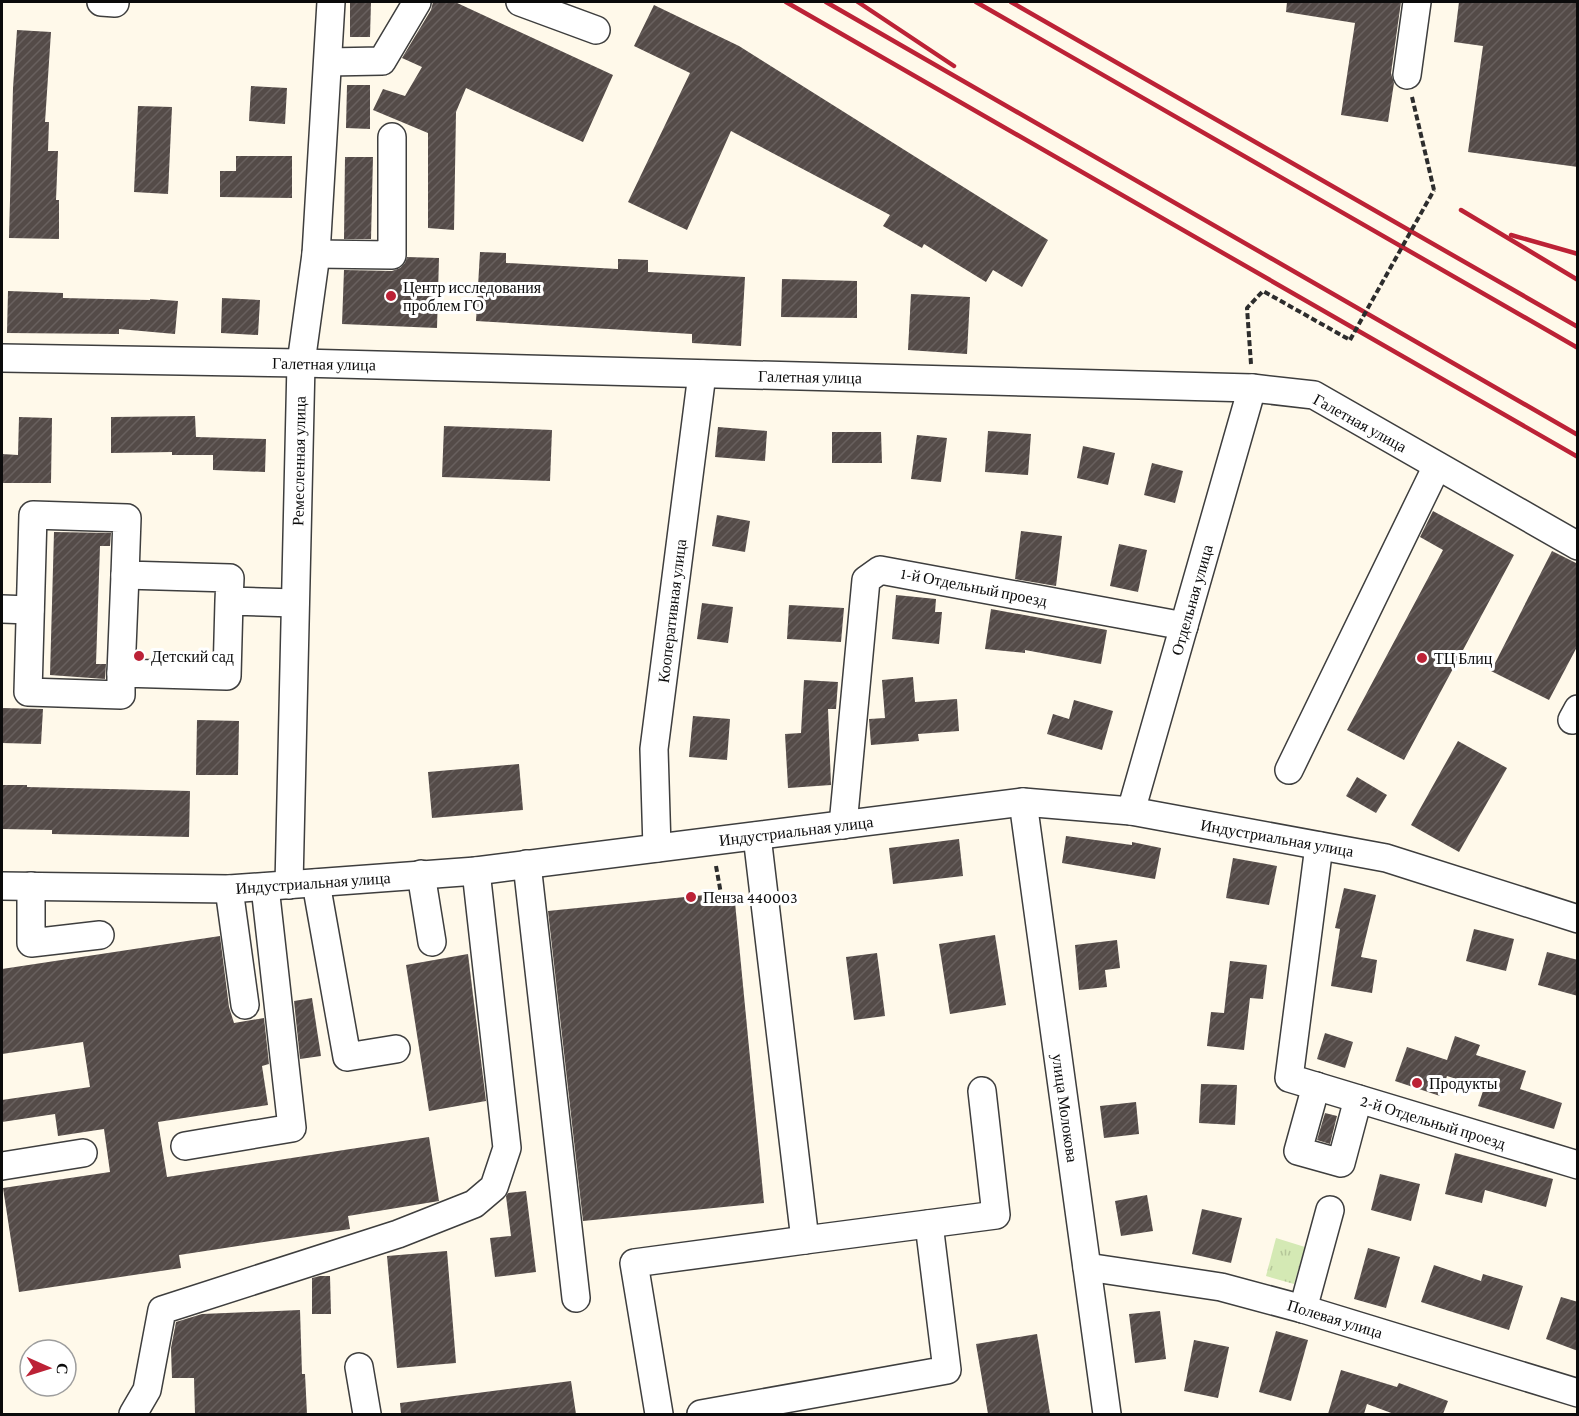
<svg xmlns="http://www.w3.org/2000/svg" width="1579" height="1416" viewBox="0 0 1579 1416" font-family="'Crimson Pro',serif">
	<style>
		.park { fill: url(#park-tufts) }
		.building { fill: url(#building-hatch) }
		.lines { fill: none; stroke-linecap: round; stroke-linejoin: round }
		.minor-casing { stroke: #3e3e3e; stroke-width: 30 }
		.path { stroke: #2d2d2d; stroke-width: 4; stroke-dasharray: 6 3; stroke-linecap: butt }
		.minor { stroke: #fff; stroke-width: 27 }
		.rail { stroke: #bc2236; stroke-width: 4.5 }
		.path-bridge { stroke: #2d2d2d; stroke-width: 4; stroke-dasharray: 6 3; stroke-linecap: butt }
		.poi-dot { fill: #bc2236; stroke: #fff; stroke-width: 2 }
		.labels { text-anchor: middle; dominant-baseline: central; stroke-width: 6; stroke-linejoin: round; paint-order: stroke }
		.poi-label { font-size: 16px; fill: #0b0b0b; stroke: #fff; text-anchor: start }
		.street-label { font-size: 16px; fill: #0b0b0b; stroke: #fff }
	</style>
	<defs>
		<pattern id="park-tufts" width="24" height="20" patternUnits="userSpaceOnUse" patternTransform="scale(1.5)"><rect width="24" height="20" fill="#d4e9b4"/><path d="M3 7l-1-3M5 7V3M7 7l1-3M15 17l-1-3M17 17v-4M19 17l1-3" fill="none" stroke="#b5c699"/></pattern>
		<pattern id="building-hatch" width="6" height="6" patternUnits="userSpaceOnUse" patternTransform="scale(1.5)"><rect width="6" height="6" fill="#544b48"/><path d="M-1 1l2-2M0 6l6-6M5 7l2-2" fill="none" stroke="#68605e"/></pattern>
	</defs>
	<rect width="100%" height="100%" fill="#fff9ea"/>
	<path class="park" d="M1276,1238l29,9 -11,37 -28,-8z"/>
	<g class="building">
		<path d="M350,2h21l-1,35h-20z"/>
		<path d="M433,2h22l158,73 -30,67 -117,-54 -10,24 -2,118 -26,-2v-95l-55,-23 10,-21 22,7 17,-29 -20,-9 29,-48z"/>
		<path d="M1287,2h114l-10,71 3,10 -6,39 -47,-7 14,-92 -69,-11z"/>
		<path d="M1459,2h119v165l-110,-15 15,-106 -29,-4z"/>
		<path d="M654,5l85,41 309,194 -26,47 -29,-17 -7,12 -62,-38 -2,4 -39,-22 7,-11 -159,-84 -44,99 -59,-28 62,-129 -56,-27z"/>
		<path d="M17,30l34,2 -6,90h4l-1,29h10l-2,49h3v39l-50,-1 4,-150z"/>
		<path d="M347,85h23v44l-24,-1z"/>
		<path d="M251,86l36,2 -2,36 -36,-3z"/>
		<path d="M138,106l34,1 -4,87 -34,-2z"/>
		<path d="M236,156h56v42l-72,-1v-26h16z"/>
		<path d="M345,157h28l-2,82h-27z"/>
		<path d="M480,252l26,1v10l112,6v-10l30,1v12l97,5 -4,69 -49,-3v-9l-216,-13z"/>
		<path d="M407,257l32,1 -2,70 -95,-4 2,-54 48,1 8,-3 5,-5z"/>
		<path d="M782,279l75,2v37l-76,-1z"/>
		<path d="M8,291l55,2v5l87,2v-1l28,2 -3,33 -56,-5v5l-112,-1z"/>
		<path d="M911,294l59,3 -3,57 -59,-4z"/>
		<path d="M222,298l38,2 -2,35 -37,-2z"/>
		<path d="M195,416l1,21 70,2 -1,33 -52,-2v-15h-41v-3l-61,1v-36z"/>
		<path d="M19,417l33,1 -1,65h-49v-29l16,1z"/>
		<path d="M444,426l108,4 -2,51 -108,-4z"/>
		<path d="M718,427l49,4 -2,30 -50,-4z"/>
		<path d="M988,431l43,3 -3,41 -43,-3z"/>
		<path d="M832,432h49l1,31h-50z"/>
		<path d="M917,435l30,3 -6,44 -30,-3z"/>
		<path d="M1083,446l32,7 -7,32 -31,-7z"/>
		<path d="M1152,463l31,8 -8,32 -31,-8z"/>
		<path d="M1433,511l81,44 -110,205 -57,-30 96,-180 -23,-13z"/>
		<path d="M717,515l33,6 -5,31 -33,-6z"/>
		<path d="M1021,531l41,5 -6,50 -41,-7z"/>
		<path d="M54,532l57,1 -1,13h-10l-4,118h10l-1,15 -55,-4z"/>
		<path d="M1119,544l28,6 -9,42 -28,-6z"/>
		<path d="M1552,551l26,13v81l-29,55 -58,-29z"/>
		<path d="M896,595l40,4 -1,13h7l-3,32 -47,-5z"/>
		<path d="M702,603l31,4 -5,36 -31,-4z"/>
		<path d="M789,605l55,3 -3,34 -54,-3z"/>
		<path d="M991,609l116,21 -6,34 -76,-14v3l-40,-4z"/>
		<path d="M913,677l2,25 42,-3 2,32 -41,3 1,7 -48,4 -2,-26 16,-1 -3,-38z"/>
		<path d="M804,680l34,2 -2,27h-8l3,76 -43,3 -3,-54 16,-1z"/>
		<path d="M1074,700l39,11 -11,39 -55,-16 6,-20 16,5z"/>
		<path d="M2,708l41,1 -2,35 -39,-1z"/>
		<path d="M693,716l37,3 -3,41 -38,-3z"/>
		<path d="M197,720l42,1 -1,54h-42z"/>
		<path d="M1458,741l49,27 -48,84 -48,-27z"/>
		<path d="M519,764l4,46 -91,8 -4,-46z"/>
		<path d="M1357,777l30,18 -11,18 -30,-17z"/>
		<path d="M2,785h25v2l163,4 -1,46 -137,-3v-4l-50,-1z"/>
		<path d="M1066,836l66,9v-3l29,6 -6,31 -93,-16z"/>
		<path d="M959,839l4,37 -70,8 -4,-36z"/>
		<path d="M1233,858l44,8 -8,39 -43,-7z"/>
		<path d="M1344,888l32,7 -15,62 16,3 -5,33 -41,-7 9,-57 -5,-1z"/>
		<path d="M734,892l30,311 -181,18 -35,-310z"/>
		<path d="M1474,929l40,10 -8,32 -40,-10z"/>
		<path d="M995,935l11,70 -56,9 -11,-70z"/>
		<path d="M220,936l9,71 5,16 30,-5 5,46 -7,2 6,39 -110,17 9,55 262,-40 10,64 -91,15 2,13 -171,26 2,13 -162,24 -16,-104 107,-16 -6,-43 -46,7 -3,-22 -53,8v-22l88,-13 -7,-45 -81,12v-85z"/>
		<path d="M1117,940l3,28 -15,2 2,17 -28,3 -4,-45z"/>
		<path d="M1547,952l31,8v36l-40,-11z"/>
		<path d="M877,953l8,63 -31,4 -8,-63z"/>
		<path d="M468,954l18,147 -57,10 -23,-146z"/>
		<path d="M1230,961l37,4 -4,34 -13,-1 -6,52 -37,-4 4,-34 13,1z"/>
		<path d="M312,998l9,58 -21,3 -6,-58z"/>
		<path d="M1325,1033l28,9 -8,26 -28,-9z"/>
		<path d="M1455,1036l25,9 -4,10 50,16 -6,18 42,14 -8,26 -76,-23 6,-18 -37,-12 -7,20 -45,-15 12,-34 40,13z"/>
		<path d="M1201,1084l36,1 -2,40 -36,-2z"/>
		<path d="M1136,1102l3,32 -35,4 -4,-32z"/>
		<path d="M1325,1113l12,3 -7,28 -13,-4z"/>
		<path d="M1455,1153l98,26 -7,28 -61,-17 -3,13 -37,-9z"/>
		<path d="M1380,1174l40,10 -9,37 -40,-11z"/>
		<path d="M526,1191l10,81 -41,5 -5,-39 21,-2 -5,-40 2,-3z"/>
		<path d="M1147,1195l6,36 -32,5 -6,-35z"/>
		<path d="M1202,1209l40,9 -11,45 -39,-9z"/>
		<path d="M1368,1248l32,9 -14,51 -32,-9z"/>
		<path d="M447,1251l9,112 -59,5 -10,-112z"/>
		<path d="M1434,1265l47,16 2,-7 40,12 -14,44 -88,-28z"/>
		<path d="M320,1276h10l1,38h-19v-36z"/>
		<path d="M1561,1297l17,5v49l-32,-12z"/>
		<path d="M300,1310l2,64h3l2,40h-112l-1,-36h-22l-1,-30 5,-26 26,-8z"/>
		<path d="M1160,1311l6,48 -31,4 -6,-49z"/>
		<path d="M1276,1331l32,9 -17,61 -32,-9z"/>
		<path d="M1037,1334l13,80h-62l-12,-70z"/>
		<path d="M1194,1340l35,7 -11,51 -34,-7z"/>
		<path d="M1341,1370l56,17 2,-4 49,18 -5,13h-49l-27,-10 -3,10h-36z"/>
		<path d="M571,1381l5,33h-175l-1,-11z"/>
	</g>
	<g class="lines">
		<g class="minor-casing">
			<g id="minor">
				<path d="M101,2l14,1"/>
				<path d="M520,2l76,28"/>
				<path d="M328,62l54,-1 35,-59"/>
				<path d="M1407,75l10,-73"/>
				<path d="M316,254l76,1v-118"/>
				<path d="M2,358l299,5 951,25 62,7 264,151"/>
				<path d="M229,601l-2,75 -106,-3v22l-93,-3 5,-177 94,3 -2,57 105,3 -1,23 66,2"/>
				<path d="M2,609l28,1"/>
				<path d="M121,673l4,-98"/>
				<path d="M1572,720l6,-11"/>
				<path d="M1289,770l148,-304"/>
				<path d="M1023,802l84,612"/>
				<path d="M1131,811l121,-423"/>
				<path d="M843,825l23,-245 14,-10 304,56"/>
				<path d="M757,836l48,404 191,-25 -14,-124"/>
				<path d="M1319,846l-30,232 289,87"/>
				<path d="M657,848l-3,-99 48,-375"/>
				<path d="M527,864l49,434"/>
				<path d="M421,874l11,68"/>
				<path d="M316,883l31,174 49,-8"/>
				<path d="M289,885l12,-522 15,-109 15,-252"/>
				<path d="M2,886l227,3 247,-18 547,-69 108,9 255,47 192,61"/>
				<path d="M31,886v57l69,-8"/>
				<path d="M229,889l16,116"/>
				<path d="M1316,1086l-18,65 43,12 17,-64"/>
				<path d="M185,1146l107,-18 -27,-241"/>
				<path d="M2,1166l81,-13"/>
				<path d="M1087,1267l134,20 82,22 275,84"/>
				<path d="M1303,1309l27,-99"/>
				<path d="M359,1367l8,47"/>
				<path d="M133,1414l14,-24 15,-80 236,-76 76,-30 20,-17 13,-39 -31,-277"/>
				<path d="M659,1414l-25,-151 171,-23"/>
				<path d="M701,1414l246,-44 -18,-146"/>
			</g>
		</g>
		<g class="path">
			<path d="M1412,97l22,93"/>
			<path d="M1251,364l-4,-56 16,-17 87,49"/>
			<path d="M716,866l5,28"/>
		</g>
		<use href="#minor" class="minor"/>
		<g class="rail">
			<path d="M786,2l792,455"/>
			<path d="M826,2l752,433"/>
			<path d="M858,2l96,64"/>
			<path d="M976,2l602,346"/>
			<path d="M1011,2l567,325"/>
			<path d="M1461,210l117,70"/>
			<path d="M1511,235l67,19"/>
		</g>
		<path class="path-bridge" d="M1350,340l84,-150"/>
	</g>
	<g class="poi-dot">
		<circle cx="391" cy="296" r="6"/>
		<circle cx="139" cy="656" r="6"/>
		<circle cx="1422" cy="658" r="6"/>
		<circle cx="691" cy="897" r="6"/>
		<circle cx="1417" cy="1083" r="6"/>
	</g>
	<g class="labels">
		<g class="poi-label">
			<text x="403" y="287">Центр исследования<tspan x="403" dy="18">проблем ГО</tspan></text>
			<text x="151" y="656">Детский сад</text>
			<text x="1434" y="658">ТЦ Блиц</text>
			<text x="703" y="897">Пенза 440003</text>
			<text x="1429" y="1083">Продукты</text>
		</g>
		<g class="street-label">
			<text transform="translate(324 364) rotate(1)">Галетная улица</text>
			<text transform="translate(810 377) rotate(1)">Галетная улица</text>
			<text transform="translate(1360 423) rotate(29)">Галетная улица</text>
			<text transform="translate(299 461) rotate(-89)">Ремесленная улица</text>
			<text transform="translate(974 587) rotate(11)">1-й Отдельный проезд</text>
			<text transform="translate(1192 600) rotate(-74)">Отдельная улица</text>
			<text transform="translate(672 611) rotate(-83)">Кооперативная улица</text>
			<text transform="translate(796 831) rotate(-7)">Индустриальная улица</text>
			<text transform="translate(1277 838) rotate(10)">Индустриальная улица</text>
			<text transform="translate(313 883) rotate(-4)">Индустриальная улица</text>
			<text transform="translate(1065 1108) rotate(82)">улица Молокова</text>
			<text transform="translate(1433 1122) rotate(17)">2-й Отдельный проезд</text>
			<text transform="translate(1335 1319) rotate(17)">Полевая улица</text>
		</g>
	</g>
	<rect width="1579" height="1416" fill="none" stroke="#0b0b0b" stroke-width="6"/>
	<g transform="translate(48 1368) rotate(93)"><circle r="28" fill="#ffffff" stroke="#9d9d9d" stroke-width="1.5"/>
	<path d="M0-4.5L10 22L0 15L-10 22Z" fill="#bc2236"/>
	<text y="-9" font-size="16" font-weight="bold" text-anchor="middle" fill="#0b0b0b">С</text>
	</g>
</svg>
